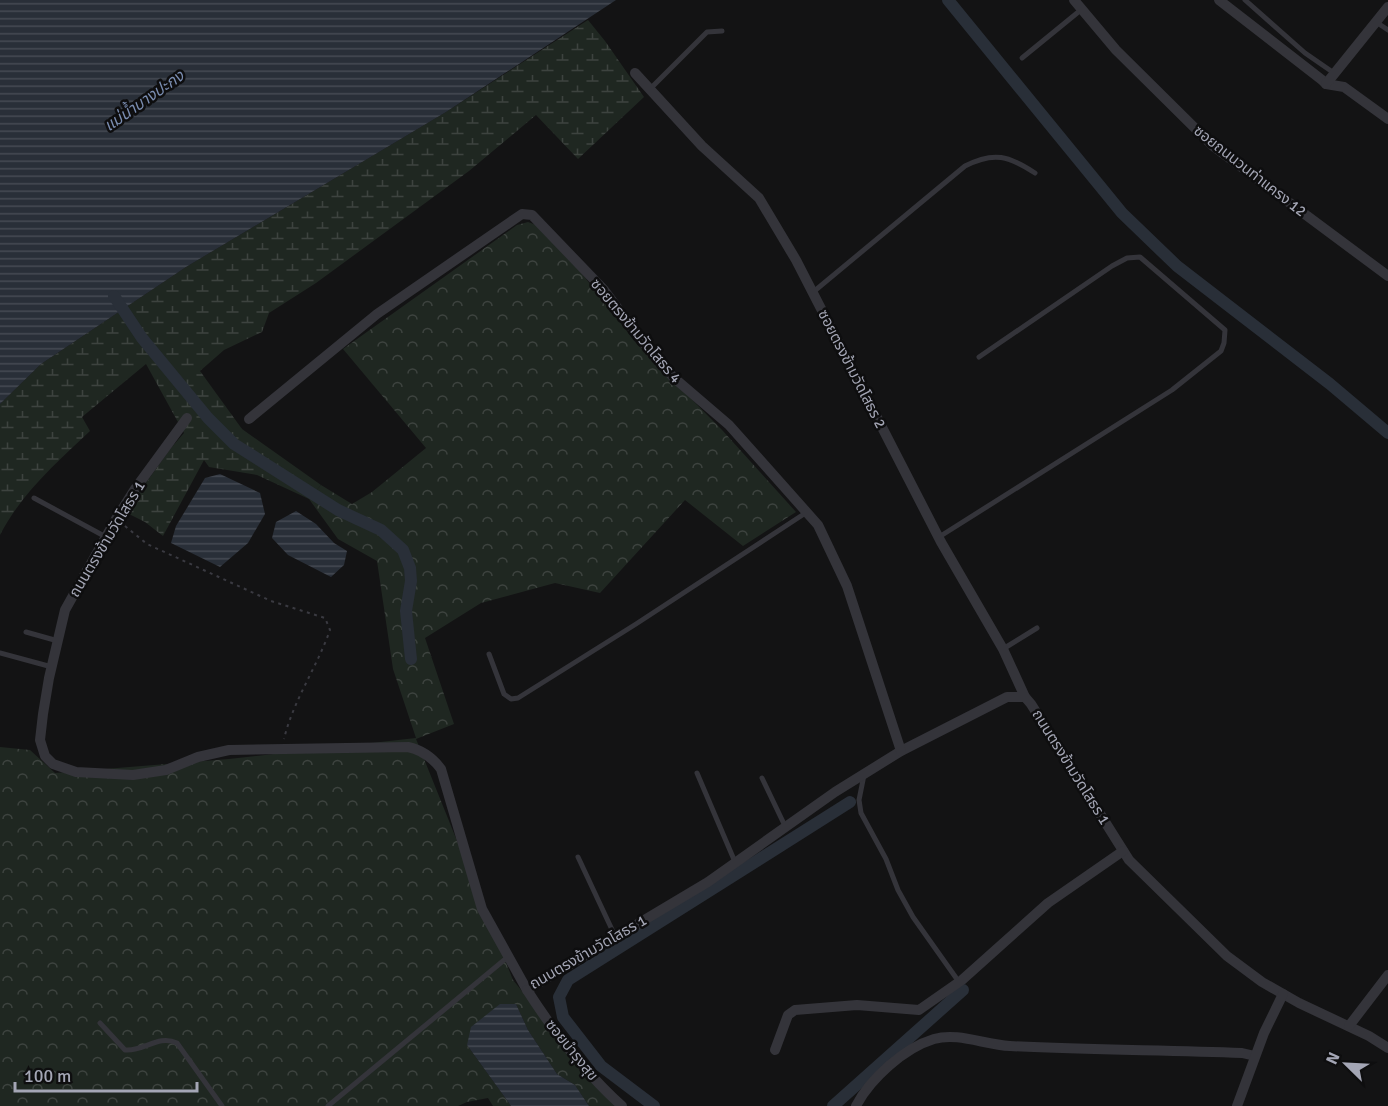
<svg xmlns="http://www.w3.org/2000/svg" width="1388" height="1106" viewBox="0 0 1388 1106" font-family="Signika,'Noto Sans Thai',sans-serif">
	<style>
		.forest { fill: url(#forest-crowns) }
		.wetland { fill: url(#wetland-marsh) }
		.water { fill: url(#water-rules) }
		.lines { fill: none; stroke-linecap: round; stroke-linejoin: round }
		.canal { stroke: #292f38; stroke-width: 12 }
		.path { stroke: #3a3a41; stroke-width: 2; stroke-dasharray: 3 4.5; stroke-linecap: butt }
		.lane { stroke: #34343a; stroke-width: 5 }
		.street { stroke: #34343a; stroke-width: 10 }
		.labels { text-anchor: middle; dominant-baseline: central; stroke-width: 5; stroke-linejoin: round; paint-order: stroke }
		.street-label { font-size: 15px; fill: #a4a6b5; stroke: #0e0e0f }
		.water-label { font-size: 16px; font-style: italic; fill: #7a8db1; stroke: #0e0e0f }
	</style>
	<defs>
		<pattern id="forest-crowns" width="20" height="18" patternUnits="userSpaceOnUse" patternTransform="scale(1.5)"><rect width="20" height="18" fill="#1f2721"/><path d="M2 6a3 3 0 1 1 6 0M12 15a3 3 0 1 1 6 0" fill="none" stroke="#3d433f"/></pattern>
		<pattern id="wetland-marsh" width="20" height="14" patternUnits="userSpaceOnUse" patternTransform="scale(1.5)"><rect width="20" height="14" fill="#1f2721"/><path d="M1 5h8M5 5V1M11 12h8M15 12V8" fill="none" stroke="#3d433f"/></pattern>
		<pattern id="water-rules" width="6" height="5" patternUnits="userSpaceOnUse" patternTransform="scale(1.5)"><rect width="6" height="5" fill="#292f38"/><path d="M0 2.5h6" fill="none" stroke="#454a53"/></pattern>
	</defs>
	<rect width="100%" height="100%" fill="#131314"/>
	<path class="forest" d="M528,222l19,7 89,114 87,88 73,81 -53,34 -58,-46 -85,93 -45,-10 -74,20 -56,35 29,86 -38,15 97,241 102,126h-26l-14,-21 -18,-11 -29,-44 -12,-26 -49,41 44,61h-18l-5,-8 -21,4 -9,4h-458v-359l30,3 25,23 174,-14 187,-21 -23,-69 -16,-108 -39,-22 -29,-40 12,-14 31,19 20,-12 54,-44 -83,-99 174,-124z"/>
	<path class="wetland" d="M588,20l17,21 39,56 -66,62 -42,-44 -67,56 -153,112 -47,30 -7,19 -38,18 -24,21 42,58 79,56 -12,14 -52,-24 -48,-8 -5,-7 -41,76 -18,-14 -20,-10 46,-64 13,-15 -38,-69 -64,53 8,14c-33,31 -69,63 -90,104v-131l41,-40 145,-97 260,-155z"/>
	<g class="water">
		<path d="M0,0h616l-170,112 -260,155 -145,97 -41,40z"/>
		<path d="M220,474l40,19 5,21 -17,29 -28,24 -49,-24 5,-17 29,-48z"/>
		<path d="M296,511l20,13 18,19 13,8 -3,14 -13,12 -43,-22 -16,-17 4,-16z"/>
		<path d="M500,1004h16l12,26 29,44 18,11 14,21h-78l-44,-61 4,-18z"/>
	</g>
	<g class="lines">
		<g class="canal">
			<path d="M948,0l174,213 55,53 153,118 58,49"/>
			<path d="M114,296l28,42 66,80 26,26 104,66 43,20 22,20 7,18 1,13 -5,30 5,48"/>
			<path d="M654,1106l-53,-40 -38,-49 -4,-20 9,-17 282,-178"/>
			<path d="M833,1106l130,-116"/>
		</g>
		<path class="path" d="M125,526l22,18 124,57 54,17 5,12c-13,37 -37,71 -46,109"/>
		<g class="lane">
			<path d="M1245,0l60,53 29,20"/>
			<path d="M1376,22l12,8"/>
			<path d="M1022,58l60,-49"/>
			<path d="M650,89l57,-57 15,-1"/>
			<path d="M812,293l153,-127c29,-15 44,-10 70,7"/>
			<path d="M34,498l72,39"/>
			<path d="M939,537l233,-147 49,-39 3,-8 1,-13 -85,-73 -13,1 -15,8 -133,91"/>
			<path d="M26,632l32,9"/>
			<path d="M1003,649l34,-21"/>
			<path d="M0,653l52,14"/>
			<path d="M489,654l15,40 7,5 7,-1 118,-74 171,-112"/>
			<path d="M697,773l38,89"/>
			<path d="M864,775l-5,25 2,13 25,46 12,31 15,27 46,65"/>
			<path d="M762,778l23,48"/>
			<path d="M578,857l37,79"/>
			<path d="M100,1023l25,27c19,2 33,-16 52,-7l45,63"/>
			<path d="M328,1106l181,-150"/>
		</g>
		<g class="street">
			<path d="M1074,0l42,50 97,96 175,130"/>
			<path d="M1219,0l103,80 4,4 18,3 44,32"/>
			<path d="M635,73l67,73 57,52 37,62 145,282 62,107 22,48"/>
			<path d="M1326,84l62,-77"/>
			<path d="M187,418l-52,71 -19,30 -51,91 -16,68 -6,36 -3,26 5,16 8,8 23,8 57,3 33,-5 32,-13 31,-7 179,-3c14,3 24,10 33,22l41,140 45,81 181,-108 127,-90 66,-41 106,-54h18l6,7 98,156 98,96 35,26 37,21 70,33 19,12"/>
			<path d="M249,419l128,-105 145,-100 10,1 72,75 48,64 21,23 56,48 89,100 29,61 54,165"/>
			<path d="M527,990c27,42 57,82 95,116"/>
			<path d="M1349,1026l39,-51"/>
			<path d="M775,1050l13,-35 7,-5 62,-5 62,5 43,-30 86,-77 75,-52"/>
			<path d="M856,1106c14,-27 48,-58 78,-67 24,-7 51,6 76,7 77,4 155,4 232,7l13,3"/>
			<path d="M1237,1106l27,-73 19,-39"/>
		</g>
	</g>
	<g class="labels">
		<g class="street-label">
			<text transform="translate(1250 171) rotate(38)">ซอยถนนวนท่าแครง 12</text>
			<text transform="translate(636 331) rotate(50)">ซอยตรงข้ามวัดโสธร 4</text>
			<text transform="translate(852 369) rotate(63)">ซอยตรงข้ามวัดโสธร 2</text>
			<text transform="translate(107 539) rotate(-59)">ถนนตรงข้ามวัดโสธร 1</text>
			<text transform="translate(1071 767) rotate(58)">ถนนตรงข้ามวัดโสธร 1</text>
			<text transform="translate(588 952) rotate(-30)">ถนนตรงข้ามวัดโสธร 1</text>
			<text transform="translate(572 1050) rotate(51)">ซอยบำรุงสุข</text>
		</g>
		<g class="water-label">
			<text transform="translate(144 101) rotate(-35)">แม่น้ำบางปะกง</text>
		</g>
	</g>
	<g transform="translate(1346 1064) rotate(294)" stroke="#0e0e0f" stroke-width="4.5" paint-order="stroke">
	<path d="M0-4.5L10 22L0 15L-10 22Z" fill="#a4a6b5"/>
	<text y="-9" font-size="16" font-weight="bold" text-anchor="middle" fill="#a4a6b5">N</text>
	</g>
	<path d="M15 1082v9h182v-9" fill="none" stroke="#a4a6b5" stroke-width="3"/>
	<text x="24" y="1082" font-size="18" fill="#a4a6b5" stroke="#0e0e0f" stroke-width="4.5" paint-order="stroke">100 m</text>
</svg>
